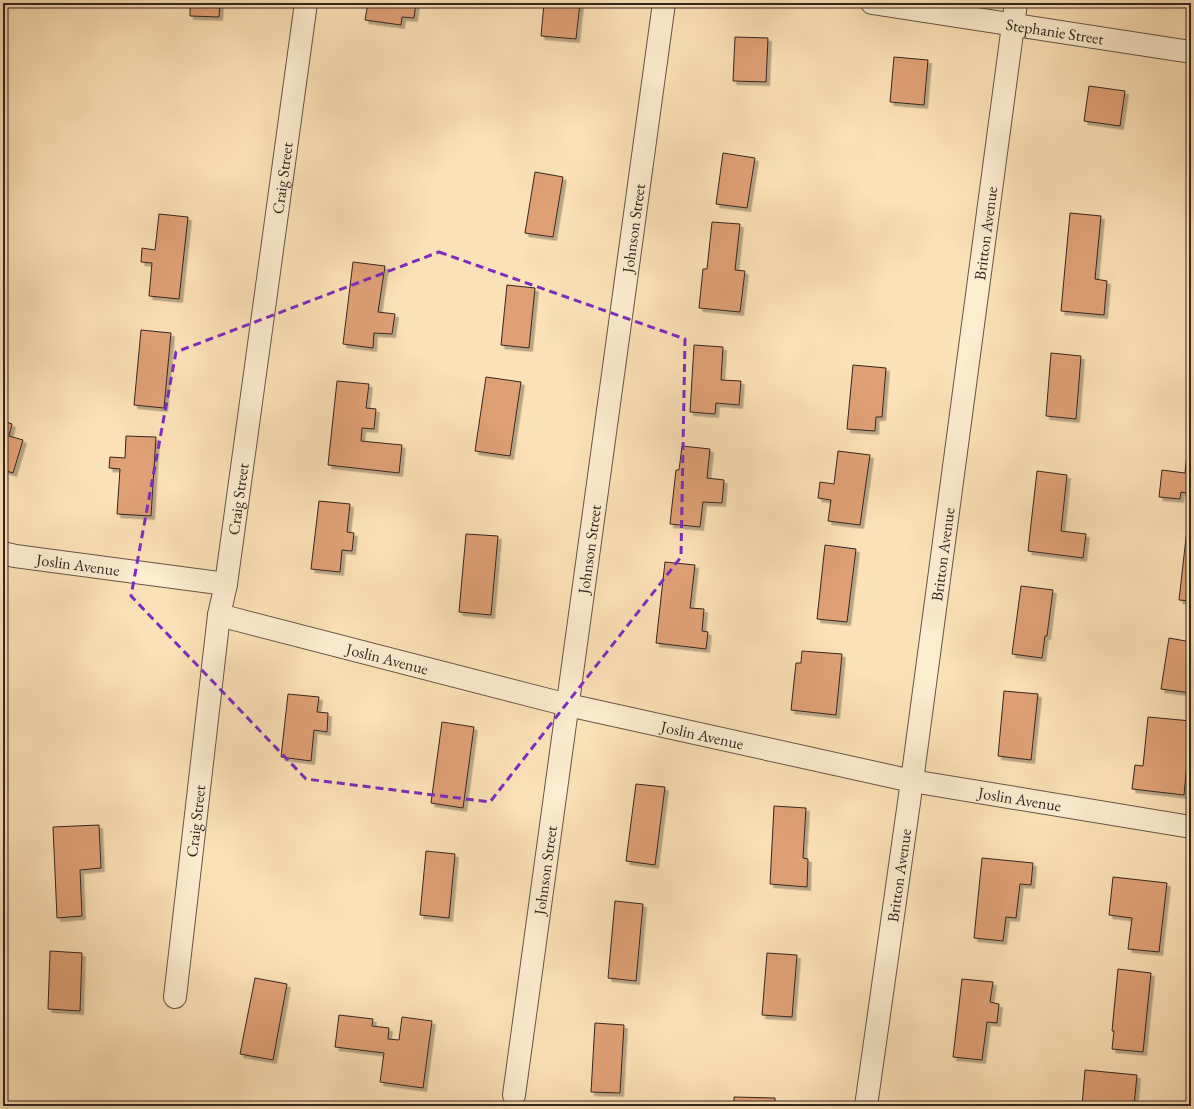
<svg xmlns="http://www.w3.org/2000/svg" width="1194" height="1109" viewBox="0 0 1194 1109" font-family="'EB Garamond',serif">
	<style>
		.building { fill: #e0a076; stroke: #33251f; filter: url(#shadow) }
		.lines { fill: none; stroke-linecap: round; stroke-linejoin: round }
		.minor-casing { stroke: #655445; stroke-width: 24 }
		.minor { stroke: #fcecd0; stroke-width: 22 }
		.marked { fill: none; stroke: #7b2cbf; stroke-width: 3; stroke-dasharray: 8 5; stroke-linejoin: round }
		.labels { text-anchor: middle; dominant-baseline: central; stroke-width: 4; stroke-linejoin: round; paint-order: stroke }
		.street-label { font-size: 16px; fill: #33251f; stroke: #fcecd0 }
	</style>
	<defs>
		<filter id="shadow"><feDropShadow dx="3.5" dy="3.5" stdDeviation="0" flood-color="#0004"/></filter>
	</defs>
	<rect width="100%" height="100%" fill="#fbe1b7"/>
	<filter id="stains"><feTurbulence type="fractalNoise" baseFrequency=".005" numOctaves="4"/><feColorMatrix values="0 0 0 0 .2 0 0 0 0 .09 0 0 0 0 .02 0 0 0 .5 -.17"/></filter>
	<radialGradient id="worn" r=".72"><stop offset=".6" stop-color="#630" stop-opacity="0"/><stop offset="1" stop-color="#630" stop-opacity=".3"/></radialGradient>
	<g class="building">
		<path d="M190,3h30l-1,14 -29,-1z"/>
		<path d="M368,3h48l-2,15 -12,-1 -1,8 -36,-5z"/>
		<path d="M544,3h36l-4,36 -35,-3z"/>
		<path d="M735,37l33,1 -2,44 -33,-1z"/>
		<path d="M894,57l34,3 -4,45 -34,-3z"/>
		<path d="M1089,86l36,5 -5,35 -36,-5z"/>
		<path d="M723,153l32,5 -8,50 -31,-4z"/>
		<path d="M535,172l28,5 -10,60 -28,-4z"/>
		<path d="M1070,213l31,3 -6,63 12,2 -3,34 -43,-4z"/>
		<path d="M159,214l29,3 -9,82 -30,-3 3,-33 -11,-1 1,-14 13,2z"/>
		<path d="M712,222l28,2 -5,46 10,1 -5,41 -41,-4 4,-39h4z"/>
		<path d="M353,262l32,4 -7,46 17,2 -3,20 -18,-1 -1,15 -30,-4z"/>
		<path d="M507,285l28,3 -6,60 -28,-3z"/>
		<path d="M141,330l30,3 -7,75 -30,-3z"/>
		<path d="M694,345l29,2 -2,33 20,1 -2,24 -23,-2 -1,11 -25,-2z"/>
		<path d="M1051,353l30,3 -5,63 -30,-3z"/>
		<path d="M853,365l33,3 -4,49h-6l-1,14 -28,-2z"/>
		<path d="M486,377l35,5 -11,74 -35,-5z"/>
		<path d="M337,381l32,3 -3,24 10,1 -2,20 -12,-1 -1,13 41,4 -3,28 -71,-8z"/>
		<path d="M3,421l9,3 -3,12 14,4 -10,33 -10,-3z"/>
		<path d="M126,436l30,1 -5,79 -34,-2 3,-45 -11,-1 1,-11 15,1z"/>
		<path d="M1188,443l3,1v50l-10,-2 -1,7 -21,-2 3,-27 23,3z"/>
		<path d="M682,446l28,3 -3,29 17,2 -2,23 -19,-1 -3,25 -30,-3 6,-54h3z"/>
		<path d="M838,451l32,4 -10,70 -32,-4 3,-21 -13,-2 2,-16 14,2z"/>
		<path d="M1037,471l30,4 -6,56 25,3 -3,24 -55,-7z"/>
		<path d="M319,501l31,3 -3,28 7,1 -2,18 -10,-1 -2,22 -29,-3z"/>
		<path d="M1188,520h3v81l-12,-1z"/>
		<path d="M466,534l32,2 -7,79 -32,-3z"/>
		<path d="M825,545l31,4 -9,73 -30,-3z"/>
		<path d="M665,562l30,3 -5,43 14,1 -2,22 6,1 -2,17 -50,-6z"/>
		<path d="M1021,586l32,4 -6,46h-2l-3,22 -30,-4z"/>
		<path d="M1169,638l22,4v51l-30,-4z"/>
		<path d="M802,651l40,3 -6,61 -45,-5 5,-47h5z"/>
		<path d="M1004,691l34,3 -7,66 -33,-4z"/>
		<path d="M288,694l31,3 -2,15 11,1 -1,19 -13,-2 -3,31 -30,-4z"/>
		<path d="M1148,717l43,4 -7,74 -52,-6 3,-24 8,1z"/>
		<path d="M442,722l32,5 -11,81 -32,-5z"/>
		<path d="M636,784l29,3 -10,78 -29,-4z"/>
		<path d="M774,806l32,2 -3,50 5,1 -1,28 -37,-3z"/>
		<path d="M99,825l2,43 -21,2 2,46 -25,2 -4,-91z"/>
		<path d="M426,851l29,3 -6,64 -29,-3z"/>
		<path d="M982,858l51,5 -2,22 -11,-1 -4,34 -10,-1 -3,24 -29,-3z"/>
		<path d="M1113,877l54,6 -8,69 -31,-3 4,-31 -23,-3z"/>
		<path d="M615,901l28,3 -7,77 -28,-3z"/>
		<path d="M50,951l32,2 -2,58 -32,-2z"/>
		<path d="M767,953l30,2 -5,62 -30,-2z"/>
		<path d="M1118,969l33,4 -8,79 -31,-3 2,-18h-2z"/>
		<path d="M255,978l32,6 -14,76 -33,-6z"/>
		<path d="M962,979l31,3 -3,20 9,2 -2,19 -10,-1 -5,38 -29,-3z"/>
		<path d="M339,1015l34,4 -1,7 17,2 -1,11 11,1 3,-23 30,4 -9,67 -43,-6 4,-29 -49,-6z"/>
		<path d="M595,1023l29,2 -4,68 -29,-1z"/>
		<path d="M1085,1070l52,5 -3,31h-52z"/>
		<path d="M734,1097l41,1v8h-41z"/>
	</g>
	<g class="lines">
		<g class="minor-casing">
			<g id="minor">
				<path id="s1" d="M872,3l319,49"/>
				<path id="s2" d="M3,553l12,3 211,28"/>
				<path id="s3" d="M219,615l349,90 344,76 279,46"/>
				<path id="s4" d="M175,997l44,-382 7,-31 80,-581"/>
				<path id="s5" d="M514,1095l150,-1092"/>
				<path id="s6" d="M866,1106l46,-325 104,-778"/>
			</g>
		</g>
		<use href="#minor" class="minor"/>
	</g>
	<path class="marked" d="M439,252l246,87 -4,218 -191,245 -184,-23 -175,-183 45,-244z"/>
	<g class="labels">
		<g class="street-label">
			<text stroke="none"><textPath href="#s1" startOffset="185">Stephanie Street</textPath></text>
			<text stroke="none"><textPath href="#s4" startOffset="826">Craig Street</textPath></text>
			<text stroke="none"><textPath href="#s5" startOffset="875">Johnson Street</textPath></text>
			<text stroke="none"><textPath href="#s6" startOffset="881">Britton Avenue</textPath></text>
			<text stroke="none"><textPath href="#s4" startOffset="502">Craig Street</textPath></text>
			<text stroke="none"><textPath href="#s5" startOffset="551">Johnson Street</textPath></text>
			<text stroke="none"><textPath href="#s6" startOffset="557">Britton Avenue</textPath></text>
			<text stroke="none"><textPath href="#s2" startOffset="76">Joslin Avenue</textPath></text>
			<text stroke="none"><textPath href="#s3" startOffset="174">Joslin Avenue</textPath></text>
			<text stroke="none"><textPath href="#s3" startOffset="498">Joslin Avenue</textPath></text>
			<text stroke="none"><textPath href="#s3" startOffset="822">Joslin Avenue</textPath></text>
			<text stroke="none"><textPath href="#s4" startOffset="177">Craig Street</textPath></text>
			<text stroke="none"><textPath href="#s5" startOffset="227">Johnson Street</textPath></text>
			<text stroke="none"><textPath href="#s6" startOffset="233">Britton Avenue</textPath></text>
		</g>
	</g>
	<rect width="1194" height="1109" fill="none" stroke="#fbe1b7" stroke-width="16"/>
	<rect x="4" y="4" width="1186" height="1101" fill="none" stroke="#33251f" stroke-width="2"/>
	<rect x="8" y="8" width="1178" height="1093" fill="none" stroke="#33251f"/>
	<rect width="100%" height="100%" filter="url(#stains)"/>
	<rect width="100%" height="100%" fill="url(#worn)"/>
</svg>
